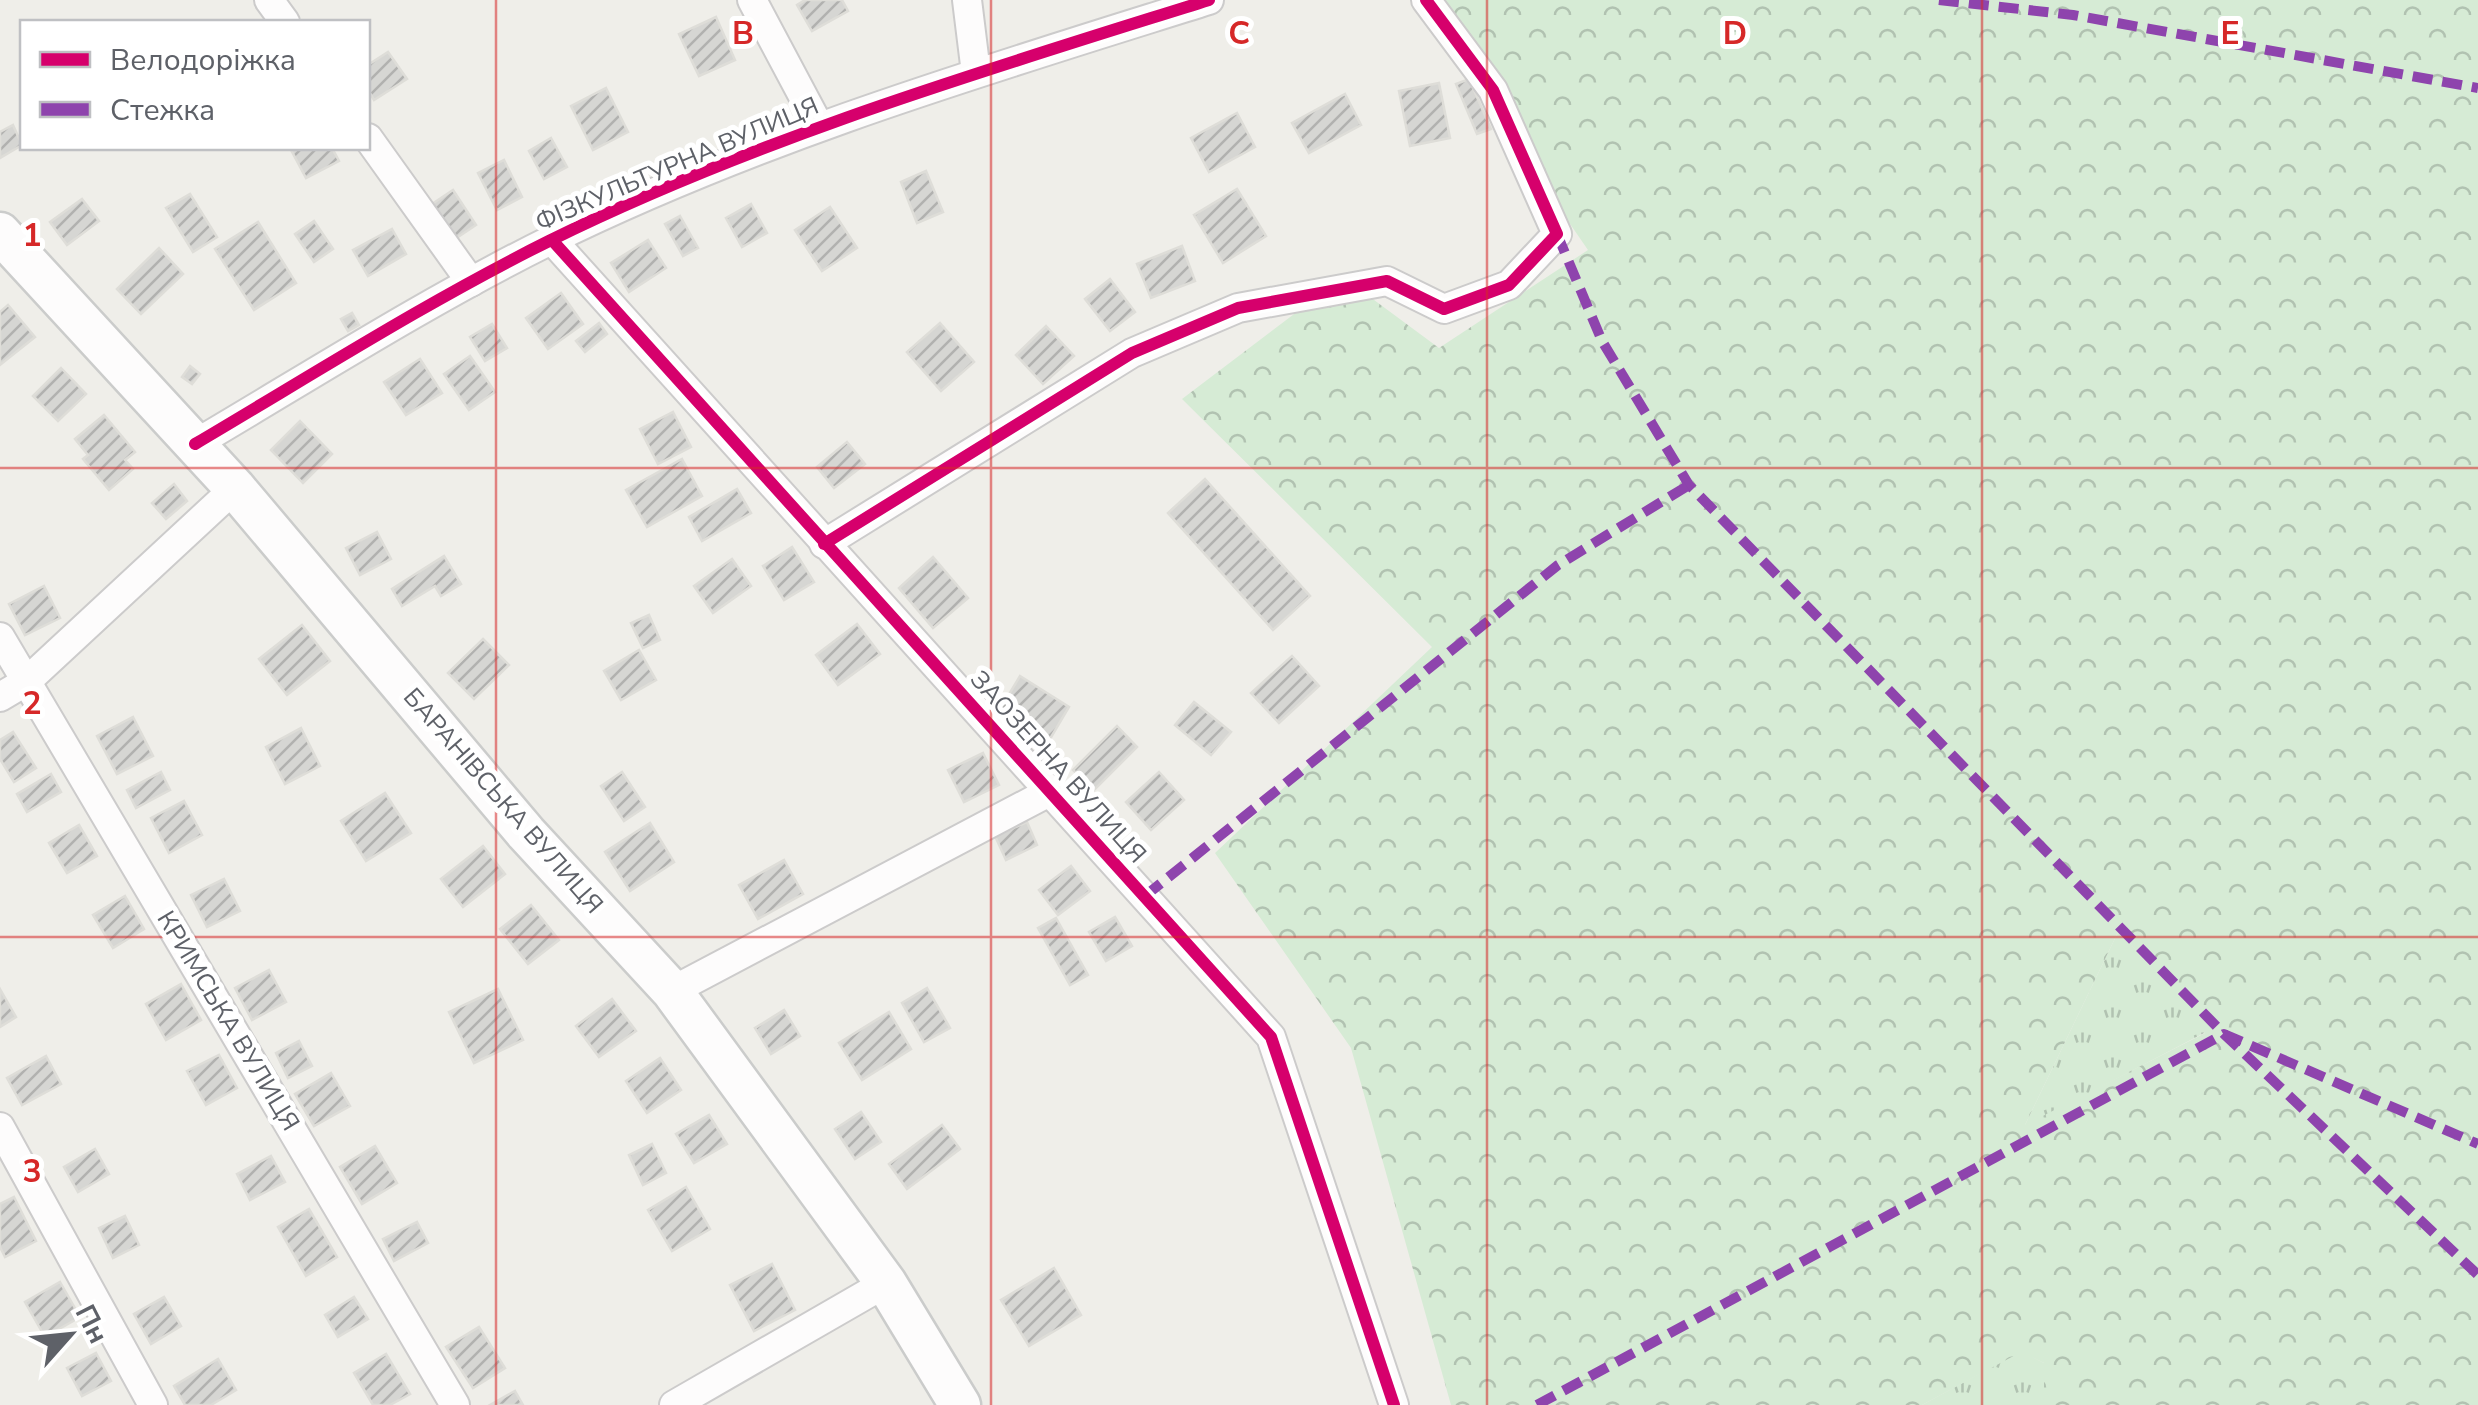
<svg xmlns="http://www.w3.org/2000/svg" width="2478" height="1405" viewBox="0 0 2478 1405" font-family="'Nunito Sans',sans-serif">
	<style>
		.grass { fill: url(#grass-tufts) }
		.forest { fill: url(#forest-crowns); fill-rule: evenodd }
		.building { fill: url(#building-hatch); stroke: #deddd8; stroke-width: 2.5 }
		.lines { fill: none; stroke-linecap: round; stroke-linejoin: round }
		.minor-casing { stroke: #cccbcb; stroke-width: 32 }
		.secondary-casing { stroke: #cbcccb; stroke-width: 45 }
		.minor { stroke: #fdfcfc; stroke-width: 28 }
		.secondary { stroke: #fdfcfc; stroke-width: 40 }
		.quiet { stroke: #8e44ad; stroke-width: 10; stroke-dasharray: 20 10; stroke-linecap: butt }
		.cycleway-casing { stroke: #fff; stroke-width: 19 }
		.cycleway { stroke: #d6006c; stroke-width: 12 }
		.grid { fill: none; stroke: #d62828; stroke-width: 2.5; stroke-opacity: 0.55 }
		.labels { text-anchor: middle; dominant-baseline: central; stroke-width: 10; stroke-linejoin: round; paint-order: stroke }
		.street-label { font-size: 25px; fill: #5e6168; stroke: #fff }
		.grid-label { font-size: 32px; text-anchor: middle; font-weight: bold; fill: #d62828; stroke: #fff; stroke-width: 10; stroke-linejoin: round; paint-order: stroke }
	</style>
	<defs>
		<pattern id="grass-tufts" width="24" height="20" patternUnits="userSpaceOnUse" patternTransform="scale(2.5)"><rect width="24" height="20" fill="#d6ebd5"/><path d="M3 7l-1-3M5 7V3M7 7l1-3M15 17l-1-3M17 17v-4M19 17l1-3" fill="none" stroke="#b1c2b1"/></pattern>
		<pattern id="forest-crowns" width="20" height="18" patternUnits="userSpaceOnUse" patternTransform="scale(2.5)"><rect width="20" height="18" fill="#d6ebd5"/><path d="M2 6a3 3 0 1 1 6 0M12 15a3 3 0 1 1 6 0" fill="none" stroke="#b1c2b1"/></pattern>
		<pattern id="building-hatch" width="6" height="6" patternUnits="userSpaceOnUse" patternTransform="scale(2.5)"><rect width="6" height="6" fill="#d6d6d3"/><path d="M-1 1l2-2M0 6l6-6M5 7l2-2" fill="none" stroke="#b1b1af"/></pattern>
	</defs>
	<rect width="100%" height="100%" fill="#efeee9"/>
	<g class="grass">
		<path d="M2119,930l87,102 -182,95z"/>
		<path d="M2021,1351l23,12v42h-122z"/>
	</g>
	<path class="forest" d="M1416,0h1062v1405h-434v-42l-23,-11 -99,53h-471l-100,-357 -136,-195 217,-206 -250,-248 161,-122 96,71 149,-98zM2119,930l86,103 -180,92z"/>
	<g class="building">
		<path d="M805,0h37l6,11 -36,20 -15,-26z"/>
		<path d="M716,17l19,43 -36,16 -20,-42z"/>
		<path d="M388,52l19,27 -33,21 -6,-10v-25z"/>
		<path d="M1469,79l22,50 -14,5 -21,-50z"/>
		<path d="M1439,83l11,55 -40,8 -11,-55z"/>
		<path d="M606,88l22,44 -35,18 -22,-44z"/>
		<path d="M1345,94l16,31 -52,28 -17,-30z"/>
		<path d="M1237,113l18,34 -46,25 -18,-34z"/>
		<path d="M13,125l9,20 -22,13v-26z"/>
		<path d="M551,138l16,29 -23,12 -15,-28z"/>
		<path d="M290,148h42l7,13 -33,17z"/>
		<path d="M504,160l18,37 -25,13 -19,-37z"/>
		<path d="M926,171l17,41 -26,11 -16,-41z"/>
		<path d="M1237,189l29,47 -43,27 -29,-48z"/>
		<path d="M453,190l23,35 -24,16 -23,-35z"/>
		<path d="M190,194l27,43 -24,15 -27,-44z"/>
		<path d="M82,199l17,22 -32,24 -17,-23z"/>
		<path d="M751,204l16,29 -25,14 -16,-29z"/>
		<path d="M830,207l27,41 -35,23 -27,-41z"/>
		<path d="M680,216l18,32 -15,8 -18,-32z"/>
		<path d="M314,221l19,28 -19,13 -19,-28z"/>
		<path d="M258,222l38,61 -42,27 -39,-61z"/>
		<path d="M392,229l14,25 -38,22 -15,-26z"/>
		<path d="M648,240l18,28 -37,24 -18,-29z"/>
		<path d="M1182,246l13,35 -44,17 -14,-34z"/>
		<path d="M159,248l24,26 -42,40 -24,-25z"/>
		<path d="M1110,279l25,33 -25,19 -25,-32z"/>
		<path d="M561,293l22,31 -35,25 -22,-31z"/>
		<path d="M8,305l27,32 -35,28v-53z"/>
		<path d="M352,313l7,12 -11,6 -7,-12z"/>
		<path d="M599,323l8,11 -22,18 -9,-11z"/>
		<path d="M940,323l34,39 -33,29 -34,-39z"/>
		<path d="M492,324l15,24 -22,13 -15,-24z"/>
		<path d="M1046,326l28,30 -31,28 -27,-29z"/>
		<path d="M470,356l25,36 -26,18 -25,-36z"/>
		<path d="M420,359l22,34 -36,22 -22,-33z"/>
		<path d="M190,366l10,8 -8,10 -10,-7z"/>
		<path d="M61,368l25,26 -28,27 -25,-25z"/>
		<path d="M673,412l18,35 -33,17 -18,-35z"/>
		<path d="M104,415l31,37 -10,8 8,9 -24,21 -26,-31 5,-4 -13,-16z"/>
		<path d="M300,421l32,33 -29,29 -32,-33z"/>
		<path d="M847,442l18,22 -31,24 -17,-21z"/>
		<path d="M682,459l20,37 -55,31 -21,-37z"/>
		<path d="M1205,479l105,117 -37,34 -105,-117z"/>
		<path d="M174,484l13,17 -21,18 -14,-16z"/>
		<path d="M737,489l14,24 -49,28 -13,-24z"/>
		<path d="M377,532l14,27 -31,16 -14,-27z"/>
		<path d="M792,547l22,35 -30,18 -21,-34z"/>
		<path d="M444,556l17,28 -20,12 -6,-10 -33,20 -10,-17z"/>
		<path d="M933,557l35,41 -35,30 -34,-40z"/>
		<path d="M732,559l19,27 -38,27 -19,-27z"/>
		<path d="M44,586l16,32 -35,17 -16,-31z"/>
		<path d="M649,615l11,25 -17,8 -12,-25z"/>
		<path d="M857,624l23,30 -42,31 -22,-30z"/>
		<path d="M302,625l28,36 -43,34 -28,-36z"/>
		<path d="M483,639l26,26 -35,34 -26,-26z"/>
		<path d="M639,650l17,30 -35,20 -17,-29z"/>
		<path d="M1292,656l27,30 -40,37 -28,-30z"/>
		<path d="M1020,676l49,31 -22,37 -50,-30z"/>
		<path d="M1194,702l37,30 -20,23 -36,-30z"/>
		<path d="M133,717l20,39 -36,18 -20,-38z"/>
		<path d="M1117,726l20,21 -43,43 -21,-20z"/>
		<path d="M301,728l19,38 -35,18 -19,-37z"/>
		<path d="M13,732l23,36 -22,14 -14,-23v-19z"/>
		<path d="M983,753l16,32 -35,17 -16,-32z"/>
		<path d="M161,772l9,18 -34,18 -9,-18z"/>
		<path d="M622,772l23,35 -21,14 -23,-35z"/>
		<path d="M1159,772l25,28 -33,30 -25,-28z"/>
		<path d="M51,774l10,18 -34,20 -10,-18z"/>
		<path d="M385,793l26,40 -45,28 -25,-40z"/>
		<path d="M184,801l18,34 -33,18 -18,-35z"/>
		<path d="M1027,822l10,23 -31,15 -11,-24z"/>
		<path d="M650,823l24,39 -44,29 -25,-39z"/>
		<path d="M79,825l18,31 -30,17 -18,-30z"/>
		<path d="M483,846l22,28 -42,33 -22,-28z"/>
		<path d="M784,860l19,34 -45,25 -19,-34z"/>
		<path d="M1071,866l19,25 -32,24 -19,-25z"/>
		<path d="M224,879l16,32 -33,16 -16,-32z"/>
		<path d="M125,896l19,33 -31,19 -20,-33z"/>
		<path d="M531,905l28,35 -31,24 -28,-35z"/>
		<path d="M1115,917l17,29 -26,15 -17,-29z"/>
		<path d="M1056,918l32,57 -18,10 -32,-57z"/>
		<path d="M269,970l17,32 -34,18 -17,-32z"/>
		<path d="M181,984l20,36 -35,20 -20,-36z"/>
		<path d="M927,988l23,40 -26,14 -22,-39z"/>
		<path d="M0,989l16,28 -16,10z"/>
		<path d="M498,989l25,51 -49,23 -25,-51z"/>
		<path d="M612,999l24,32 -37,26 -23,-31z"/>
		<path d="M784,1010l16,26 -29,18 -16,-26z"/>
		<path d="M889,1012l22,37 -49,31 -23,-37z"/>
		<path d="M299,1041l13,25 -24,12 -12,-25z"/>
		<path d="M219,1055l18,33 -31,17 -19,-34z"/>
		<path d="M46,1056l15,28 -39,21 -15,-27z"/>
		<path d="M660,1058l21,32 -34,23 -21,-32z"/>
		<path d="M331,1073l19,33 -36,20 -19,-32z"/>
		<path d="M861,1112l20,30 -26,17 -20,-30z"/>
		<path d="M709,1115l18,29 -33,19 -18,-29z"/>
		<path d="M942,1125l18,24 -53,40 -18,-25z"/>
		<path d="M652,1144l14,29 -23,12 -14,-30z"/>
		<path d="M375,1146l22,37 -35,21 -22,-37z"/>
		<path d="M95,1149l14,25 -31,18 -14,-25z"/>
		<path d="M271,1156l14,26 -35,18 -13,-26z"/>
		<path d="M686,1187l24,42 -38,22 -24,-41z"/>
		<path d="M14,1197l22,44 -31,16 -5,-10v-43z"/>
		<path d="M309,1209l28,48 -31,19 -28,-49z"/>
		<path d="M125,1216l14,29 -26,13 -14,-30z"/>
		<path d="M417,1222l11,21 -34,18 -11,-22z"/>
		<path d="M772,1264l23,46 -41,21 -24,-46z"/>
		<path d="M1054,1268l27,47 -52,31 -28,-46z"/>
		<path d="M60,1282l20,35 -35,20 -20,-35z"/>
		<path d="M164,1297l17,29 -30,18 -17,-30z"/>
		<path d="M354,1297l14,22 -30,18 -13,-22z"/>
		<path d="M479,1327l26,41 -32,20 -27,-41z"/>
		<path d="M96,1353l15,28 -29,15 -15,-28z"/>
		<path d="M386,1354l24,40 -20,11h-17l-19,-32z"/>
		<path d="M218,1359l18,31 -25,15h-26l-11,-19z"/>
		<path d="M515,1391l8,14h-33z"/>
	</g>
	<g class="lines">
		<g class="minor-casing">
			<g id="minor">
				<path d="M269,0l16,22"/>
				<path d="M752,0l67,126"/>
				<path d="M967,0l9,73"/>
				<path d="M368,138l103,144"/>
				<path d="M552,240l719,797 123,368"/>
				<path d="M195,444c117,-69 233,-143 354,-203 211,-104 437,-171 660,-241"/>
				<path d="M824,544l308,-191 106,-45 149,-27 57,28 65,-24 48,-51 -64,-144 -67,-90"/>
				<path d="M0,637l455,768"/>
				<path d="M0,697l27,-16 208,-193"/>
				<path d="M672,991l379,-200"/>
				<path d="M0,1127l153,278"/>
				<path d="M674,1405l212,-122"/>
			</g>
		</g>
		<g class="secondary-casing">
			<path id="secondary" d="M0,233l235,255 291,345 146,158 214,292 74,122"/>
		</g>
		<use href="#minor" class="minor"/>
		<use href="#secondary" class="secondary"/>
		<g class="quiet">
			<path d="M1939,0l134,15 405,73"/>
			<path d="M1557,234l45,107 87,144 535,549 254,241"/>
			<path d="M1145,896l413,-331 131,-80"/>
			<path d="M1537,1405l687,-371 254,110"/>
		</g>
		<g class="cycleway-casing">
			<g id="cycleway">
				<path d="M552,240l719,797 123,368"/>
				<path d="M195,444c117,-69 233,-143 354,-203 211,-104 437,-171 660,-241"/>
				<path d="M824,544l308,-191 106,-45 149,-27 57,28 65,-24 48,-51 -64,-144 -67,-90"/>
			</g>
		</g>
		<use href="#cycleway" class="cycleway"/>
	</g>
	<path class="grid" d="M496,0v1405M991,0v1405M1487,0v1405M1982,0v1405M0,468h2478M0,937h2478"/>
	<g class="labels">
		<g class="street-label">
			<text transform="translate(677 164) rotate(-23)">ФІЗКУЛЬТУРНА ВУЛИЦЯ</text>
			<text transform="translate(1058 767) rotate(48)">ЗАОЗЕРНА ВУЛИЦЯ</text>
			<text transform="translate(503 801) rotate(49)">БАРАНІВСЬКА ВУЛИЦЯ</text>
			<text transform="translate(228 1021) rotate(59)">КРИМСЬКА ВУЛИЦЯ</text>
		</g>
	</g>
	<g class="grid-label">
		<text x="743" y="44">B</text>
		<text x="1239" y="44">C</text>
		<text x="1735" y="44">D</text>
		<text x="2230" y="44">E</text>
		<text x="32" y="246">1</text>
		<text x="32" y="714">2</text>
		<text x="32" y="1182">3</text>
	</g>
	<rect x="20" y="20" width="350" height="130" fill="#ffffff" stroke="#bfc0c3" stroke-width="2.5"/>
	<rect x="40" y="52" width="50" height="15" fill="#d6006c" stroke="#bfc0c3" stroke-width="2.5"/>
	<text x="110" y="70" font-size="30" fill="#5e6168">Велодоріжка</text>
	<rect x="40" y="102" width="50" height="15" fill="#8e44ad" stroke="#bfc0c3" stroke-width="2.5"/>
	<text x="110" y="120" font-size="30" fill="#5e6168">Стежка</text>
	<g transform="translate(70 1335) rotate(63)" stroke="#ffffff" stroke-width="8" paint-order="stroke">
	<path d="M0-8L18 38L0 25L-18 38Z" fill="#5e6168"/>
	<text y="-15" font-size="28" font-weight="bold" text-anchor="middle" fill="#5e6168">Пн</text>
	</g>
</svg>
